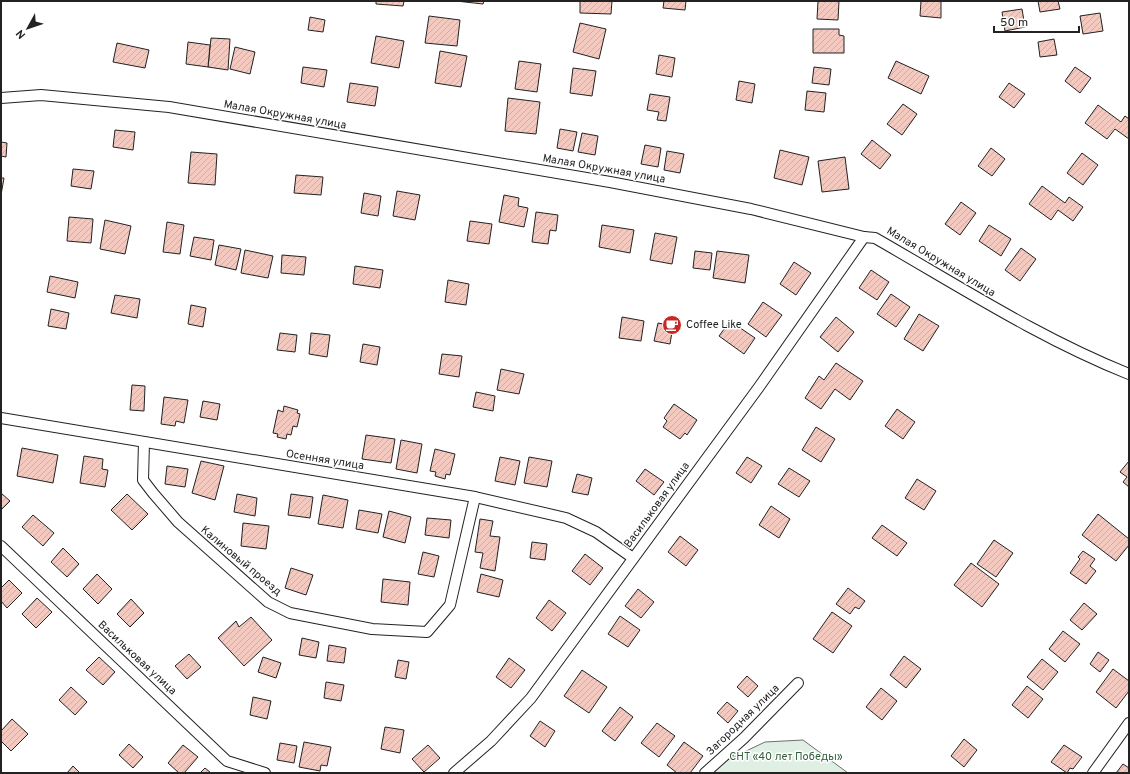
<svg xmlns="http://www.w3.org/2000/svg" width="1130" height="774" viewBox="0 0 1130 774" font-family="Overpass,sans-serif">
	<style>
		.garden { fill: #e0efe3; stroke: #6f6f6f }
		.building { fill: url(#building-hatch); stroke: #222 }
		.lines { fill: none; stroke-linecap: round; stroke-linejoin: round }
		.street-casing { stroke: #222; stroke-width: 12 }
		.street { stroke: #fff; stroke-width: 10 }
		.labels { text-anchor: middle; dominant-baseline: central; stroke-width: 3; stroke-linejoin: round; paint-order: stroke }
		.street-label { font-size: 11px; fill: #222; stroke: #fff }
		.poi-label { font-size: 11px; fill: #222; stroke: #fff; text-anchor: start }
		.park-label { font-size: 11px; fill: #2f5e38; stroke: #fff }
	</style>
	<defs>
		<pattern id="building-hatch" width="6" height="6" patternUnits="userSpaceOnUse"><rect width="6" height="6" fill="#f3c9c0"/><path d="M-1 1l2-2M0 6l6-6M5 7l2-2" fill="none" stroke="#d0aca5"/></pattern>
	</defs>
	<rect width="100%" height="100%" fill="#fff"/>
	<path class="garden" d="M803,740l45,33h-137l10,-10 44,-21z"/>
	<g class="building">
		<path d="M376,1h28l-1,5 -27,-2z"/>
		<path d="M456,1h28l-1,3z"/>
		<path d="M580,1h32l-1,13 -31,-1z"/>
		<path d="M664,1h22l-1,9 -22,-2z"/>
		<path d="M818,1h21l-1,19 -21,-1z"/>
		<path d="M921,1h20v17l-21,-2z"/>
		<path d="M1038,1h20l2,8 -20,3z"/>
		<path d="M1022,9l3,18 -20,4 -3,-19z"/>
		<path d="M1100,13l3,18 -20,3 -3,-18z"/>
		<path d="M429,16l31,4 -3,26 -32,-3z"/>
		<path d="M310,17l15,3 -2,12 -15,-2z"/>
		<path d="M580,23l26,6 -7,30 -26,-7z"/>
		<path d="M813,29h26v6l5,1v17h-31z"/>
		<path d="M376,36l28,5 -5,27 -28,-5z"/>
		<path d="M211,38l19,1 -2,31 -20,-3z"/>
		<path d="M1054,39l3,16 -17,2 -2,-15z"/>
		<path d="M188,42l22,3 -2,22 -22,-3z"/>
		<path d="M117,43l32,7 -4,18 -32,-6z"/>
		<path d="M235,47l20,5 -5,22 -20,-5z"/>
		<path d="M440,51l27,5 -6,31 -26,-4z"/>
		<path d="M659,55l16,3 -3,19 -16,-3z"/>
		<path d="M519,61l22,3 -4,28 -22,-3z"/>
		<path d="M896,61l33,15 -8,18 -33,-16z"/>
		<path d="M303,67l24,3 -3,17 -23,-4z"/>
		<path d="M814,67l17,2 -2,16 -17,-2z"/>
		<path d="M1075,67l16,11 -11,15 -15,-12z"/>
		<path d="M573,68l23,3 -4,25 -22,-3z"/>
		<path d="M739,81l16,3 -3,19 -16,-3z"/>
		<path d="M350,83l28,4 -3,19 -28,-4z"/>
		<path d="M1009,83l16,11 -11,14 -15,-11z"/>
		<path d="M807,91l19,2 -2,19 -19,-2z"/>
		<path d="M650,94l20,3 -4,24 -9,-1 2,-8 -12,-2z"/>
		<path d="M508,98l32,4 -4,32 -31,-3z"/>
		<path d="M903,104l14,10 -15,21 -15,-11z"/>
		<path d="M1098,105l23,17 4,-6 4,3v20l-14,-10 -8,10 -22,-16z"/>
		<path d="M560,129l17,3 -4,19 -16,-3z"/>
		<path d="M115,130l20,2 -2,18 -20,-3z"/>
		<path d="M582,133l16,3 -3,19 -17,-3z"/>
		<path d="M872,140l19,15 -11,14 -19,-15z"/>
		<path d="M1,142l6,1 -1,14 -5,-1z"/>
		<path d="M645,145l16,3 -3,19 -17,-3z"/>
		<path d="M991,148l14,11 -13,17 -14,-10z"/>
		<path d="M780,150l29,7 -7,28 -28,-7z"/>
		<path d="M667,151l17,3 -4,19 -16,-3z"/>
		<path d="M191,152l26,2 -2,31 -27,-2z"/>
		<path d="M1082,153l16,12 -15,20 -16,-12z"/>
		<path d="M845,157l4,32 -27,3 -4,-31z"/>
		<path d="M73,169l21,2 -3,18 -20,-3z"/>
		<path d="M296,175l27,2 -2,18 -27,-2z"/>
		<path d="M1,178h3l-3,17z"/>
		<path d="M1042,186l23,17 4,-6 14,10 -10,14 -15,-11 -7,10 -22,-16z"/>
		<path d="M397,191l23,4 -5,25 -22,-4z"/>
		<path d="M364,193l17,3 -3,20 -17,-3z"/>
		<path d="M504,195l15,3 -1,8 10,2 -4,19 -25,-5z"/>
		<path d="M961,202l15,11 -16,22 -15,-11z"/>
		<path d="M536,212l22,3 -2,16 -6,-1 -2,14 -16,-2z"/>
		<path d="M69,217l24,2 -2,24 -24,-2z"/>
		<path d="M105,220l26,6 -6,28 -25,-5z"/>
		<path d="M470,221l22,3 -3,20 -22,-3z"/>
		<path d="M167,222l17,3 -4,29 -17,-2z"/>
		<path d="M602,225l32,5 -4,23 -31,-6z"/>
		<path d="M989,225l22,14 -10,17 -22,-15z"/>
		<path d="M655,233l22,4 -5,27 -22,-4z"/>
		<path d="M194,237l20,3 -3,20 -21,-4z"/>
		<path d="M219,245l22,4 -5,21 -21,-5z"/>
		<path d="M1021,248l15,11 -16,22 -15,-11z"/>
		<path d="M245,250l28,6 -5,22 -27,-5z"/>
		<path d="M695,251l17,2 -2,17 -17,-2z"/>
		<path d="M717,251l32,4 -4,28 -32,-5z"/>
		<path d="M282,255l24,2 -2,18 -23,-2z"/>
		<path d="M794,262l17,11 -15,22 -16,-11z"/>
		<path d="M355,266l28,4 -3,18 -27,-4z"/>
		<path d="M871,270l18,12 -12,18 -18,-12z"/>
		<path d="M50,276l28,6 -3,16 -28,-6z"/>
		<path d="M448,280l21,4 -3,21 -21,-3z"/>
		<path d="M891,294l19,13 -14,20 -19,-13z"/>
		<path d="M115,295l25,4 -3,19 -26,-5z"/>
		<path d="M763,302l19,13 -16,22 -18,-13z"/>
		<path d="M191,305l15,3 -3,19 -15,-3z"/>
		<path d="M51,309l18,4 -3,16 -18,-3z"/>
		<path d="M919,314l20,12 -16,25 -19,-12z"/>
		<path d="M622,317l22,4 -3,20 -22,-3z"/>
		<path d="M836,317l18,15 -16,20 -18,-15z"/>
		<path d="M730,321l25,17 -11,16 -25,-18z"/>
		<path d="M658,323l15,3 -3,18 -16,-3z"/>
		<path d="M280,333l17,2 -2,17 -18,-2z"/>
		<path d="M311,333l19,2 -3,22 -18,-3z"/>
		<path d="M363,344l17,3 -3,18 -17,-3z"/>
		<path d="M442,354l20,2 -3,21 -20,-3z"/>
		<path d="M836,363l27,18 -13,19 -15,-11 -14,20 -16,-11 14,-22 5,4z"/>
		<path d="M501,369l23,5 -5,20 -22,-4z"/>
		<path d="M132,385l13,1 -1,25 -14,-1z"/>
		<path d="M476,392l19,4 -2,15 -20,-4z"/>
		<path d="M164,397l24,3 -4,23 -8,-2 -1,5 -14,-2z"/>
		<path d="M203,401l17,3 -3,16 -17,-3z"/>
		<path d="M674,404l23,16 -10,15 -2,-2 -5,6 -17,-12 4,-6 -3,-3z"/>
		<path d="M284,406l14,4 -1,3 3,1 -3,13 -4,-1 -2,9 -4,-1 -1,5 -9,-2 1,-3 -5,-1 5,-23 5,2z"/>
		<path d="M897,409l18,13 -12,17 -18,-13z"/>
		<path d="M816,427l19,12 -14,23 -19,-12z"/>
		<path d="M366,435l29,4 -4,24 -29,-4z"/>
		<path d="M401,440l21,4 -5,29 -21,-4z"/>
		<path d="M22,448l36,7 -5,28 -36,-7z"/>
		<path d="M435,449l20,5 -5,21 -4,-1 -1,5 -10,-3 1,-4 -6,-1z"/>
		<path d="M84,456l19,3 -1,10 6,1 -3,17 -25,-4z"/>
		<path d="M500,457l20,4 -5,24 -20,-4z"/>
		<path d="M529,457l23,4 -5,26 -23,-4z"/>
		<path d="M747,457l15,9 -11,17 -15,-10z"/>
		<path d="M201,461l23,5 -9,34 -23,-7z"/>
		<path d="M1129,461v26l-6,-5 4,-5 -7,-5z"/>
		<path d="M167,466l21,3 -3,18 -20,-3z"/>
		<path d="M789,468l21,13 -11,16 -21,-13z"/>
		<path d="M645,469l19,13 -10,13 -18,-14z"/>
		<path d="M577,474l15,4 -4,17 -16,-3z"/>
		<path d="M917,479l19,12 -12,19 -19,-12z"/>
		<path d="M1,493l9,8 -9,9z"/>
		<path d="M127,494l21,20 -16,16 -21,-20z"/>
		<path d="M237,494l20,4 -2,18 -21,-4z"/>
		<path d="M291,494l22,3 -3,21 -22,-3z"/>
		<path d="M323,495l25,5 -5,28 -25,-4z"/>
		<path d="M771,506l19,13 -11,19 -20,-13z"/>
		<path d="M359,510l23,4 -4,19 -22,-4z"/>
		<path d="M389,511l22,6 -6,26 -22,-6z"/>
		<path d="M1098,514l31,25v6l-13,16 -34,-26z"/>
		<path d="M33,515l21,18 -11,13 -21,-19z"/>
		<path d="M427,518l24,2 -2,18 -24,-3z"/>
		<path d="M480,519l13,2 -3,15 10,1 -5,34 -15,-3 3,-15 -8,-1z"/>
		<path d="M243,523l26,3 -3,23 -25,-3z"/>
		<path d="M882,525l25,18 -10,13 -25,-18z"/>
		<path d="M680,536l18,14 -12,16 -18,-14z"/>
		<path d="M994,540l19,13 -17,24 -19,-13z"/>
		<path d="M532,542l15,2 -2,16 -15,-2z"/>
		<path d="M63,548l16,16 -12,13 -16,-15z"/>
		<path d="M1083,551l12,8 -5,7 6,5 -10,13 -16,-11 10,-14 -2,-2z"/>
		<path d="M423,552l16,4 -5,21 -16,-3z"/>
		<path d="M585,554l18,14 -13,17 -18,-14z"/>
		<path d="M971,563l28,21 -17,23 -28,-22z"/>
		<path d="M291,568l22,7 -7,20 -21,-7z"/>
		<path d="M97,574l15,15 -14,15 -15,-15z"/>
		<path d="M481,574l22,6 -4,17 -22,-5z"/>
		<path d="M383,579l27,3 -2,23 -27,-3z"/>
		<path d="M9,580l13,13 -15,15 -6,-7v-13z"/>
		<path d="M848,588l17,13 -6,8 -4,-2 -5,7 -14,-10z"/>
		<path d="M638,589l16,13 -13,16 -16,-12z"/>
		<path d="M37,598l15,14 -16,16 -14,-14z"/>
		<path d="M131,599l13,14 -14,14 -13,-13z"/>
		<path d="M549,600l17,13 -14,18 -16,-13z"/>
		<path d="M1084,603l13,11 -15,16 -12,-10z"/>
		<path d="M832,612l20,14 -19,27 -20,-14z"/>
		<path d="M620,616l20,14 -12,17 -20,-13z"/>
		<path d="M251,617l21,23 -28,26 -26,-28 18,-17 3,6z"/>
		<path d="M1063,631l17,13 -15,18 -16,-13z"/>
		<path d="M302,638l17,4 -3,16 -17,-3z"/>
		<path d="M329,645l17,3 -2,15 -17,-2z"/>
		<path d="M1098,652l11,8 -9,12 -10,-8z"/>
		<path d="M189,654l12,13 -14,12 -12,-13z"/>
		<path d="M904,656l17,13 -15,19 -16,-13z"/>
		<path d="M99,657l16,15 -12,13 -17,-15z"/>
		<path d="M263,657l18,6 -5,15 -18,-6z"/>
		<path d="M509,658l16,12 -14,18 -15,-11z"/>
		<path d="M1042,659l16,13 -15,18 -16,-13z"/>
		<path d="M398,660l11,2 -3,17 -11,-2z"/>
		<path d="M1113,669l16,12v10l-13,17 -20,-16z"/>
		<path d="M582,670l25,17 -18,26 -25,-17z"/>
		<path d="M747,676l11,10 -10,11 -11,-10z"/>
		<path d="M326,682l18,3 -3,16 -17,-3z"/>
		<path d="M1027,686l16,13 -15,19 -16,-13z"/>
		<path d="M71,687l16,15 -12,13 -16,-15z"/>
		<path d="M881,688l16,13 -15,19 -16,-13z"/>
		<path d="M253,697l18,4 -4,18 -17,-4z"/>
		<path d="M727,702l11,9 -10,12 -11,-10z"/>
		<path d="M620,707l13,10 -18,24 -13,-10z"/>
		<path d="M12,719l16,15 -17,17 -10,-10v-10z"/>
		<path d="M540,721l15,10 -10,16 -15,-11z"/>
		<path d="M657,723l18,13 -16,21 -18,-14z"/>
		<path d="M385,727l19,3 -4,23 -19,-4z"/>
		<path d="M964,739l13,11 -13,17 -13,-11z"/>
		<path d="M304,742l27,5 -4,19 -6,-1 -1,6 -21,-4z"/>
		<path d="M684,742l19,14 -13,17h-13l-10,-8z"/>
		<path d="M280,743l17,3 -3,17 -17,-3z"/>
		<path d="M129,744l14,13 -10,11 -14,-13z"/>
		<path d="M183,745l15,12 -14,16h-5l-11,-10z"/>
		<path d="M428,745l12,13 -16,14 -12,-13z"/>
		<path d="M1064,745l18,12 -9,12 -3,-1 -3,5 -16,-11z"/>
		<path d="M1123,764l6,4v5h-13z"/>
		<path d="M73,766l7,7h-13z"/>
		<path d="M205,768l6,5h-11z"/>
	</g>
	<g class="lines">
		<g class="street-casing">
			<g id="street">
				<path d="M1,98l40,-3 128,12 441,75 141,27 113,28 11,1c84,48 164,100 254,136"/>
				<path d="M1,418l474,79 91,21 30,14 37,26"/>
				<path d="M144,442l-1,38 10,13 25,29 90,80 22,11 82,16 55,3 23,-27 25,-108"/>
				<path d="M1,546l226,215 38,12"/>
				<path d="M454,773l37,-32 40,-43 228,-311 105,-150"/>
				<path d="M705,773l39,-35 54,-55"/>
				<path d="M1093,773l36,-50"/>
			</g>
		</g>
		<use href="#street" class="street"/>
	</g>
	<defs>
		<g id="cafe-disc" transform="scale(1)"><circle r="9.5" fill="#c62828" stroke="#fff"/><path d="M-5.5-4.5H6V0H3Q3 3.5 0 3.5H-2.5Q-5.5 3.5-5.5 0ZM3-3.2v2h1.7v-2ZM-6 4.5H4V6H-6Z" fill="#fff"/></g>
	</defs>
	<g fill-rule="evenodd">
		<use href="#cafe-disc" x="672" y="325"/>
	</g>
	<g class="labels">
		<g class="street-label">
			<text transform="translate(285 115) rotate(10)">Малая Окружная улица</text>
			<text transform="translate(604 169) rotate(10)">Малая Окружная улица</text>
			<text transform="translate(941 262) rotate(31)">Малая Окружная улица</text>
			<text transform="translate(325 460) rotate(9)">Осенняя улица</text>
			<text transform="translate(657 505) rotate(-54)">Васильковая улица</text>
			<text transform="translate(241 561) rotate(40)">Калиновый проезд</text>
			<text transform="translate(137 658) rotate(43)">Васильковая улица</text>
			<text transform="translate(743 720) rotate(-44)">Загородная улица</text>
		</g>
		<g class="poi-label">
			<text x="686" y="325">Coffee Like</text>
		</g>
		<g class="park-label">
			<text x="786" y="757">СНТ «40 лет Победы»</text>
		</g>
	</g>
	<rect width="1130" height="774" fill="none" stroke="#222222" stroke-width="4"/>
	<g transform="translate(28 28) rotate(230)" stroke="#ffffff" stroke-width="3" paint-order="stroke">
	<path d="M0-3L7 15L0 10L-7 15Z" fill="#222222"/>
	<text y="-6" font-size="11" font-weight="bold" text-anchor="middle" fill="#222222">N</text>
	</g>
	<path d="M994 26v6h85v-6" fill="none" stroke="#222222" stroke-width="2"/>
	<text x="1000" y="26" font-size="12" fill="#222222" stroke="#ffffff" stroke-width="3" paint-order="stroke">50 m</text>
</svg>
